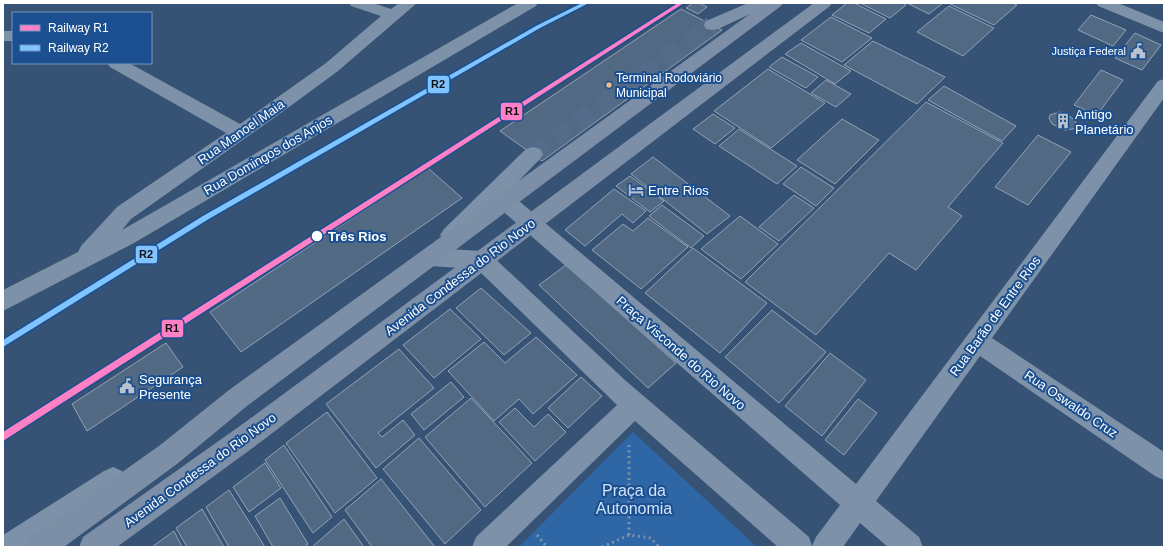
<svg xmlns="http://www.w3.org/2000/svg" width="1167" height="550" viewBox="0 0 1167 550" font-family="Helvetica,sans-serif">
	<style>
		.green { fill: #2f66a5 }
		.building { fill: #526984; stroke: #92a2b6 }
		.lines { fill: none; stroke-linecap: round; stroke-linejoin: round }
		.minor-tunnel { stroke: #546c89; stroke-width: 18; stroke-dasharray: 18 9; stroke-linecap: butt }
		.path { stroke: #7d92a8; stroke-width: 3; stroke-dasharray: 2 3.5; stroke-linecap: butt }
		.minor { fill: #7d92a8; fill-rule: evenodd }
		.major { fill: #7d8ea7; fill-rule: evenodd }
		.rail-1-casing { stroke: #1b4f8f; stroke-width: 3 }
		.rail-2-casing { stroke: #1b4f8f; stroke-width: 3 }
		.rail-1 { fill: #ff80c5; fill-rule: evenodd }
		.rail-2 { fill: #80c4ff; fill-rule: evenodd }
		.bus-dot { fill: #f1b78d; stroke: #1b4f8f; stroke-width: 1.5 }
		.stop-dot { fill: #fff; stroke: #1b4f8f; stroke-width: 1.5 }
		.labels { text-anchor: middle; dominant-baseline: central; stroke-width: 4; stroke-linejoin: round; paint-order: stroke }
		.far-poi-label { font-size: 11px; fill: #fff; stroke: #1b4f8f; text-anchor: end }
		.bus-label { font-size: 12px; fill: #fff; stroke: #1b4f8f; text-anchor: start }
		.poi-label { font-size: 13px; fill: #fff; stroke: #1b4f8f; text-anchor: start }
		.street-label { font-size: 13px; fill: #fff; stroke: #1b4f8f }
		.stop-label { font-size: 13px; font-weight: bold; fill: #fff; stroke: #1b4f8f; text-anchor: start }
		.near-park-label { font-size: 16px; fill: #cfe3fa; stroke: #1b4f8f }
		.line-badge { stroke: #1b4f8f; stroke-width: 1.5 }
		.pale-badge-label { font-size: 11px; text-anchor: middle; font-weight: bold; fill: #111 }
	</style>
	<rect width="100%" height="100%" fill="#365274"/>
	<path class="green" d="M633,432l124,115h-238z"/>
	<g class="building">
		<path d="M693,3h6l8,4 -9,7 -12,-6z"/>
		<path d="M847,3h7l32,16 -17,14 -37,-18z"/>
		<path d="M860,3h43l3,2 -16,13z"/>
		<path d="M907,3h36l-14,11z"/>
		<path d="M948,3h64l5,2 -23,20z"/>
		<path d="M949,6l45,22 -31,28 -46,-24z"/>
		<path d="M681,9l41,21 -180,131 -42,-30z"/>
		<path d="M1091,15l35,15 -13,16 -35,-16z"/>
		<path d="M831,17l41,21 -30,24 -41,-22z"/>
		<path d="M1135,33l26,12 -19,25 -27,-12z"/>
		<path d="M873,41l72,36 -28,27 -73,-39z"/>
		<path d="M801,43l50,28 -16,13 -50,-30z"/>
		<path d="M782,57l36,20 -12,11 -37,-21z"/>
		<path d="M768,69l57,34 -54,45 -57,-37z"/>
		<path d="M1101,70l22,10 -26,35 -23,-10z"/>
		<path d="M826,80l25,14 -15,13 -25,-14z"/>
		<path d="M944,86l72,40 -14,15 -74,-41z"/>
		<path d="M926,102l77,41 -55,64 14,9 -46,54 -27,-17 -73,82 -71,-53z"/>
		<path d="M1059,112l12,5 5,5 -1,5 -2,2 -8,1 -13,-6 -3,-6 1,-3z"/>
		<path d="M713,114l22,14 -20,16 -22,-15z"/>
		<path d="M842,119l37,21 -44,44 -38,-24z"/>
		<path d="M739,129l58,37 -20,18 -58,-38z"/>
		<path d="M1038,135l33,17 -43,53 -33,-18z"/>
		<path d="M653,157l77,59 -23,18 -76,-60z"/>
		<path d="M801,167l33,21 -18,18 -33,-22z"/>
		<path d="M428,168l34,30 -221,154 -31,-40z"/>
		<path d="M630,176l34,25 -14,11 -34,-26z"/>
		<path d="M614,189l32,22 -13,12 -11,-9 -37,32 -20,-16z"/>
		<path d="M794,195l20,13 -35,33 -20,-14z"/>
		<path d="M662,205l42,31 -13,12 -42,-32z"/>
		<path d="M740,216l38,28 -37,35 -40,-30z"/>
		<path d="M648,218l40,29 -47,42 -49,-39 31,-26 10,7z"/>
		<path d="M693,248l74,55 -47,50 -75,-60z"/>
		<path d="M566,265l110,98 -28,25 -109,-103z"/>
		<path d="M481,288l50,45 -27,22 -48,-47z"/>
		<path d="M450,309l31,30 -47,39 -31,-33z"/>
		<path d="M772,310l54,42 -47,51 -54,-46z"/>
		<path d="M536,337l41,38 -44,39 -14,-15 -25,22 -46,-50 36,-29 21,21z"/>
		<path d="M166,343l17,24 -96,64 -15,-27z"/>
		<path d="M399,349l35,39 -56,45 4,4 21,-17 12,15 -39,33 -50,-64z"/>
		<path d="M830,353l36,27 -44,56 -37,-30z"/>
		<path d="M581,377l21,19 -34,32 -20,-20z"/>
		<path d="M451,382l13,15 -40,33 -13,-16z"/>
		<path d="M471,398l61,65 -47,44 -60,-70z"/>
		<path d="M858,399l19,14 -33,42 -19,-15z"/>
		<path d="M515,408l19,19 14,-13 18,18 -31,29 -36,-39z"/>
		<path d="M327,412l50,66 -42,35 -49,-70z"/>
		<path d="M419,438l62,72 -36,34 -62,-75z"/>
		<path d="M284,445l48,72 -19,16 -48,-73z"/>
		<path d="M265,463l16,25 -32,24 -16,-25z"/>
		<path d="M381,479l54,68h-63l-27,-37z"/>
		<path d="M229,490l36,57h-36l-23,-40z"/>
		<path d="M280,498l28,46 -4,3h-31l-18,-31z"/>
		<path d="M202,509l22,38h-37l-11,-19z"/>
		<path d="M344,519l20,28h-52z"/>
		<path d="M174,531l8,16h-30z"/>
	</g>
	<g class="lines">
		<path class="minor-tunnel" d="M533,154l179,-129"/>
		<g class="path">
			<path d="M629,445v90"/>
			<path d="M537,535l10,12"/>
			<path d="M602,547l27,-12 22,3 8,9"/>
		</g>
		<g class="minor">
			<path d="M349,3h24l18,6 8,-6h18l-79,68 -53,39 -154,109 -9,11 396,-227h20l-2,3 -402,237 -131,68v-21l75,-38 3,-6 36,-39 109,-74 -116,-66 -3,-4h22l111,61 86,-61 55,-47 -30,-10z"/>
			<path d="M748,3h21l-2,3 -49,23 -6,1 -6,-1 -2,-4 2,-4z"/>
			<path d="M1096,3h22l46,19v11l-66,-27z"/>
			<rect x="3" y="31" width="10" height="10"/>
			<path d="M1164,79v19l-172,240 172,114v28l-9,-4 -175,-120 -104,145 43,36 4,10h-35l-28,-24 -17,24h-65l-143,-126 -129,126h-34l4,-10 141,-132 -140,-136 -47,-3 -8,-3 -3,-6 3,-6 8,-3 52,3 8,3 136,127 183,156 3,9 4,-9 24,-32 -341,-297 -3,-5 -38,38 -7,2 -7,-2 -4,-6 4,-6 82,-80 7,-2 7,2 3,5 -3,5 -35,36 8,1 343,288 302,-403z"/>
			<path d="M113,467l9,4 4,9 -4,9 -87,58h-32v-12l101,-64z"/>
		</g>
		<g class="major">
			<path d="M765,3h18l-2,3 -534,400 -70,58 -113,83h-38l4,-10 129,-91 70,-56z"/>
			<path d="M814,3h18l-2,3 -568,435 -145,106h-38l4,-10 161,-114z"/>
		</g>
		<g class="rail-1-casing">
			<path id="rail-1" d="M678,3h6l-681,438v-9z"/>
		</g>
		<g class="rail-2-casing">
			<path id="rail-2" d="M582,3h7l-49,25 -333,192 -204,127v-7l200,-124 333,-190z"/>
		</g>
		<use href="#rail-1" class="rail-1"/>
		<use href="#rail-2" class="rail-2"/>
	</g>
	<defs>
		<g id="civic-bare" transform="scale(1.2)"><path d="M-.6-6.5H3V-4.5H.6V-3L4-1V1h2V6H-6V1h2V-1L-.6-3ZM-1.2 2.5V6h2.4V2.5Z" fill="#b9c2ce" stroke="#1b4f8f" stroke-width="2.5" paint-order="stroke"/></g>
		<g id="building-bare" transform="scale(1.2)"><path d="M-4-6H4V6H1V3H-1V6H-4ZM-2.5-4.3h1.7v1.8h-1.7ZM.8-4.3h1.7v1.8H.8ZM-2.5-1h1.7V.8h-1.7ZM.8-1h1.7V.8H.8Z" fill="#b9c2ce" stroke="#1b4f8f" stroke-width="2.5" paint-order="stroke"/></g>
		<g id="hotel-bare" transform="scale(1.2)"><path d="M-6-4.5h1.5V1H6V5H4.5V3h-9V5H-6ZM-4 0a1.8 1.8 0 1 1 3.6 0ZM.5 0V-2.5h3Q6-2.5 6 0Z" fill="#b9c2ce" stroke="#1b4f8f" stroke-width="2.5" paint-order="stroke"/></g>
	</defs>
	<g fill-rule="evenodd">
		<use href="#civic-bare" x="1138" y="51"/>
		<use href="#building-bare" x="1063" y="121"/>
		<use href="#hotel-bare" x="636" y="190"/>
		<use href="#civic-bare" x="127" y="386"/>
	</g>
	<circle class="bus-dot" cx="609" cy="85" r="3.5"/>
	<circle class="stop-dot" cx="317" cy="236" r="6"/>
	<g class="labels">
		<g class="far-poi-label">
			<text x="1126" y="51">Justiça Federal</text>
		</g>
		<g class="bus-label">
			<text x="616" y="78">Terminal Rodoviário<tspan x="616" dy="15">Municipal</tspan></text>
		</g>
		<g class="poi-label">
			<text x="1075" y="114">Antigo<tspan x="1075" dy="15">Planetário</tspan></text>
			<text x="648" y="190">Entre Rios</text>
			<text x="139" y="379">Segurança<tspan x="139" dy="15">Presente</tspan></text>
		</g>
		<g class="street-label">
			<text transform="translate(241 132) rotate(-35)">Rua Manoel Maia</text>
			<text transform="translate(268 155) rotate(-30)">Rua Domingos dos Anjos</text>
			<text transform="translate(460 277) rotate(-37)">Avenida Condessa do Rio Novo</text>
			<text transform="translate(995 316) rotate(-54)">Rua Barão de Entre Rios</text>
			<text transform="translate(681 353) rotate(41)">Praça Visconde do Rio Novo</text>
			<text transform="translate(1071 404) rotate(34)">Rua Oswaldo Cruz</text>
			<text transform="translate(200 470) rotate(-36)">Avenida Condessa do Rio Novo</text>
		</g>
		<g class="stop-label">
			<text x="328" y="236">Três Rios</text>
		</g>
		<g class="near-park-label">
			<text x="634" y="490">Praça da<tspan x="634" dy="18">Autonomia</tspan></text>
		</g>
	</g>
	<g class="line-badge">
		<rect x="427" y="75" width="23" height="19" rx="4" fill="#80c4ff"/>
		<rect x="500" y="102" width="23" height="19" rx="4" fill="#ff80c5"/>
		<rect x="135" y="245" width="23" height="19" rx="4" fill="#80c4ff"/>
		<rect x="161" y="319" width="23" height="19" rx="4" fill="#ff80c5"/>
	</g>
	<g class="pale-badge-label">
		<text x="438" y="88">R2</text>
		<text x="512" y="115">R1</text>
		<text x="146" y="258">R2</text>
		<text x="172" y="332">R1</text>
	</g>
	<rect width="1167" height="550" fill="none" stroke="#ffffff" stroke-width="8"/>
	<rect x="12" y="12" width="140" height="52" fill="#1b4f8f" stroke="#7695bc"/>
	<rect x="20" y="25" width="20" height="6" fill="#ff80c5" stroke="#7695bc"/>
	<text x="48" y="32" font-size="12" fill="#ffffff">Railway R1</text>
	<rect x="20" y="45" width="20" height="6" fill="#80c4ff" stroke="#7695bc"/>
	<text x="48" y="52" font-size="12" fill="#ffffff">Railway R2</text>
</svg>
